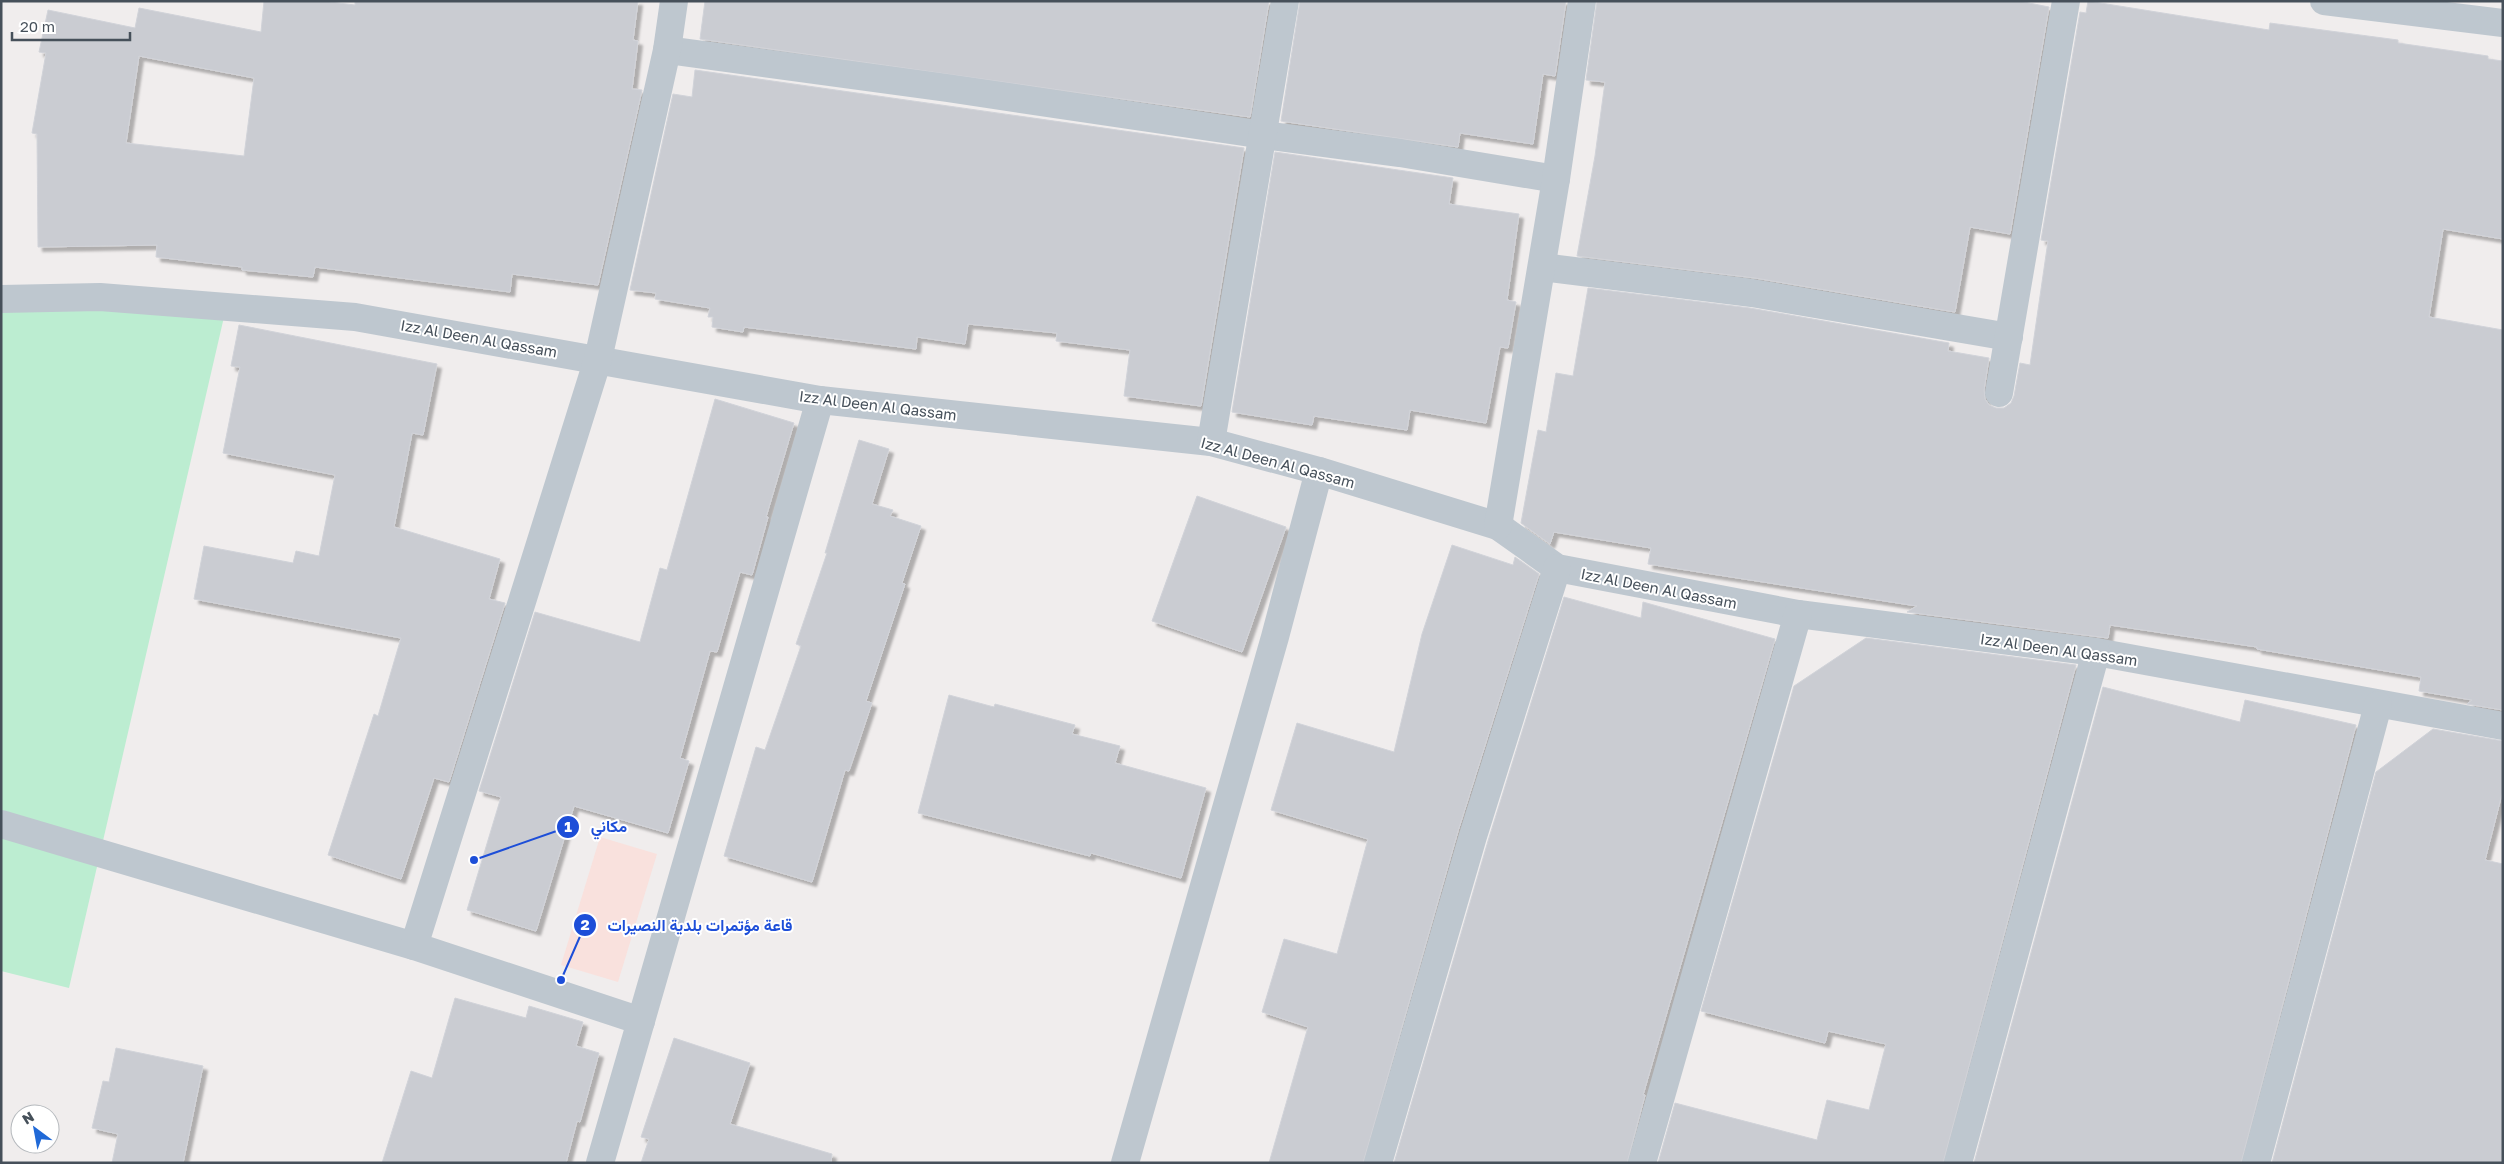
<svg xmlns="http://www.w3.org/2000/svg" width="2504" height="1164" viewBox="0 0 2504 1164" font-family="'Golos Text',Vazirmatn,sans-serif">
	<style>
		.medical { fill: #f9e1dd }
		.grass { fill: #bcedd1 }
		.building { fill: #caccd2; stroke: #d1d3d9; fill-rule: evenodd; filter: url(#shadow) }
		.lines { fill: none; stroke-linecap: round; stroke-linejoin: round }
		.street { stroke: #bec7cf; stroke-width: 28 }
		.labels { text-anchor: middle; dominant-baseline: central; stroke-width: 4; stroke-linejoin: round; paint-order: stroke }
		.street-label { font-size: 15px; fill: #46505a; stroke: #fff }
		.leader { fill: none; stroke: #1d4ed8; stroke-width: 2 }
		.callout-dot { fill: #1d4ed8; stroke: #fff; stroke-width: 2 }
		.mark-label { font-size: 15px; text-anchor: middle; font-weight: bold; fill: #fff }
		.callout-label { font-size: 16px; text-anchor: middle; font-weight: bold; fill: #1d4ed8; stroke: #fff; stroke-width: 4; stroke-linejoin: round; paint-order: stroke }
	</style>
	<defs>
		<filter id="shadow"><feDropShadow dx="4.5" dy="4.5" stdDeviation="1" flood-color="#0004"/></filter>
	</defs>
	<rect width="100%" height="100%" fill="#f0eded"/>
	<path class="medical" d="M600,837l57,17 -39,128 -57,-17z"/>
	<path class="grass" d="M1,299l226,5 -158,684 -68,-17z"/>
	<g class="building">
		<path d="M264,1h58l33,4v-4h283l-5,39 5,1 -6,48 10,1 -44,195 -86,-11 -2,18 -195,-25 -2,10 -71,-7v-3l-86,-10 1,-12 -119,2 -1,-113 -5,-1 14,-80 -7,-1 9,-42 87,18 4,-20 122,24zM139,56l115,22 -10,78 -118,-13z"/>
		<path d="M705,1h564l-19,116 -550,-78z"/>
		<path d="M1300,1h266l-11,75 -12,-2 -10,70 -73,-11 -2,14 -177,-26z"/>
		<path d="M1597,1h422l30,6 -39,227 -40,-7 -15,85 -200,-34 -178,-22 18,-100 10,-74 -19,-2z"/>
		<path d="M2088,1l181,29 1,-7 128,17v3l90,13v3l15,2v178l-60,-10 -14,88 74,13v380l-36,-6 5,-4 -53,-9 2,-14 -164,-28v-2l-147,-22 -2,13 -201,-26 10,-6 -269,-42 3,-16 -97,-16 -4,12 -29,-21 17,-93 8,2 10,-59 17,3 15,-88 162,20 199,35 -1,8 41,7 -5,32 1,9 4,6 7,3h8l7,-5 3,-7 6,-33 10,2 18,-124 -7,-1 39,-228 6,1z"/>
		<path d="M695,70l549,78 -43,258 -77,-10 6,-46 -74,-9 1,-8 -89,-9 -3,20 -48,-7 -1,12 -172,-22 -1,5 -31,-5 1,-10h-5l2,-9 -55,-9 1,-6 -26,-3 43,-196 19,3z"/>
		<path d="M1275,152l178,26 -4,26 70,10 -12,86 9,2 -8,46 -8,-1 -14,76 -76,-13 -3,20 -93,-14 -2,9 -80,-13z"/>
		<path d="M239,325l198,39 -14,71 -11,-2 -18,94 106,32 -11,40 16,4 -56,179 -15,-4 -33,101 -73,-24 46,-141 4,2 23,-78 -207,-39 10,-53 89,17 3,-12 23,5 16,-81 -112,-22 17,-86 -9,-1z"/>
		<path d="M715,399l79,24 -28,94h2l-16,58 -12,-3 -23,80 -7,-1 -30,107 9,3 -21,72 -94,-27 -38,125 -69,-21 34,-113 -22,-6 56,-179 105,30 20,-74 7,2z"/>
		<path d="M859,440l30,9 -17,55 21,6 -3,6 31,10 -19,57 3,1 -39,117 6,2 -23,68 -4,-1 -33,112 -88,-26 32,-109 9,3 36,-104 -5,-2 31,-91h-2z"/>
		<path d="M1197,496l89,31 -44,125 -90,-31z"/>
		<path d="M1452,545l61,20 2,-8 24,17 -81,257 -95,332h-94l39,-136 -46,-15 22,-73 53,15 31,-115 -97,-29 26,-87 97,29 28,-118z"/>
		<path d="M1564,597l77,21 2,-16 132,37 -132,456h2l-18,68h-233l94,-322z"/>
		<path d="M1866,638l210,27 -133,498h-285l17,-60 142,37 10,-40 42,10 17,-66 -58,-13 -3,12 -124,-32 93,-325z"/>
		<path d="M2103,687l137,35 5,-22 111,25 -115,438h-267z"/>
		<path d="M949,695l45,12 1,-3 80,21 -3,9 48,12 -5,17 91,25 -25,90 -90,-25 -1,3 -172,-43z"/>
		<path d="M2433,729l70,12v49l-18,70 18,4v299h-231l104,-391z"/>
		<path d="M455,998l71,20 3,-12 54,16 -7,24 23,7 -19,69 -3,-1 -11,42h-184l29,-92 21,7z"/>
		<path d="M674,1038l76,25 -20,61 102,30 -1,9h-190l8,-24 -8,-2z"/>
		<path d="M116,1048l87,18 -20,97h-71l6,-29 -26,-6 11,-47 6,1z"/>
	</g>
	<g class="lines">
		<g class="street">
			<path d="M2324,1l179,22"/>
			<path d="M667,50l280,38 317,47 136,18 156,26"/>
			<path d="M1542,267l210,26 257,44"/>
			<path d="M1,299l99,-2 255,20 465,83 391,42 108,29 179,55 59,42 241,46 298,38 407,74"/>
			<path d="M1999,393l67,-392"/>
			<path d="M1211,442l74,-441"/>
			<path d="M1498,526l58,-347 26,-178"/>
			<path d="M1,824l413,122"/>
			<path d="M641,1021l-227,-75 184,-587 69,-309 7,-49"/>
			<path d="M600,1163l220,-763"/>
			<path d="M1125,1163l150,-526 44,-166"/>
			<path d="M1378,1163l95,-327 84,-268"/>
			<path d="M1642,1163l156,-549"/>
			<path d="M1958,1163l138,-511"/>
			<path d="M2256,1163l122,-458"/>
		</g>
	</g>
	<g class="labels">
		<g class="street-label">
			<text transform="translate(479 338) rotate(10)">Izz Al Deen Al Qassam</text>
			<text transform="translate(878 405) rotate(7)">Izz Al Deen Al Qassam</text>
			<text transform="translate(1278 462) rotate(15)">Izz Al Deen Al Qassam</text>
			<text transform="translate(1659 588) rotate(11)">Izz Al Deen Al Qassam</text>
			<text transform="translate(2059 649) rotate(8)">Izz Al Deen Al Qassam</text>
		</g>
	</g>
	<path class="leader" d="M474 860L568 827M561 980L585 925"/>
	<g class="callout-dot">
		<circle cx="474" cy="860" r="5"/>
		<circle cx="561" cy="980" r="5"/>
		<circle cx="568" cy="827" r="12"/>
		<circle cx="585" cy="925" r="12"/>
	</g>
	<g class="mark-label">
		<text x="568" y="832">1</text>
		<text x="585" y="930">2</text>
	</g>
	<g class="callout-label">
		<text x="609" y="832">مكاني</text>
		<text x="700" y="931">قاعة مؤتمرات بلدية النصيرات</text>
	</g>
	<rect width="2504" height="1164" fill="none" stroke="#46505a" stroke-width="5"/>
	<g transform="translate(35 1129) rotate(328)"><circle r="24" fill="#ffffff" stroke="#b5b9bd"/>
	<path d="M0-4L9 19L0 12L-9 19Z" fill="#2069d7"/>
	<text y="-8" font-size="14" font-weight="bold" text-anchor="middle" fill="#46505a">N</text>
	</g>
	<path d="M12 32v8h118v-8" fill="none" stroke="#46505a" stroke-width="2.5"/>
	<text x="20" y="32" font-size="15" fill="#46505a" stroke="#ffffff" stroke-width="4" paint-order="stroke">20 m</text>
</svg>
